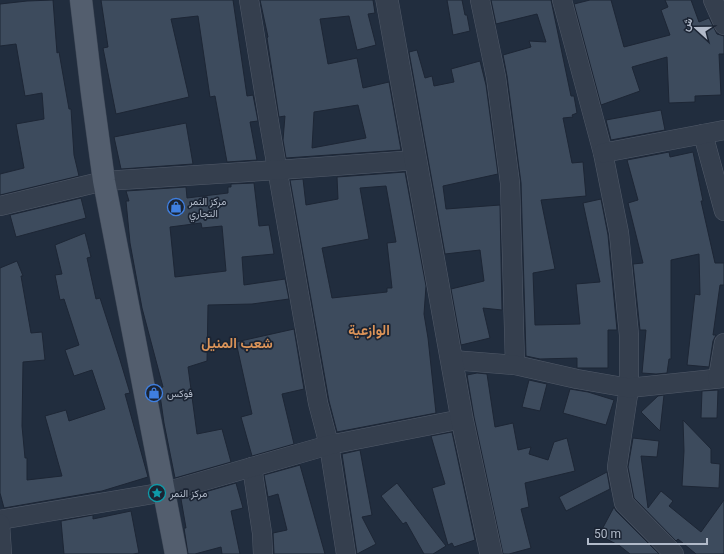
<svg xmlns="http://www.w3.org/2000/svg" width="724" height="554" viewBox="0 0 724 554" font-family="Roboto,Vazirmatn,sans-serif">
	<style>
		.building { fill: #3d4b5d; stroke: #1d2635; fill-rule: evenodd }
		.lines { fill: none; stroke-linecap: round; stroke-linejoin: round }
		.minor-casing { stroke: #515a69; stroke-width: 20 }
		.tertiary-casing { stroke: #515a69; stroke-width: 23 }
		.primary-casing { stroke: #3f4857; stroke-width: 23 }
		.minor { stroke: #353f4e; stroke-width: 19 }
		.tertiary { stroke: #353f4e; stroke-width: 22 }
		.primary { stroke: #535e6e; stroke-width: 22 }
		.labels { text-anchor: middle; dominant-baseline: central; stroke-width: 3.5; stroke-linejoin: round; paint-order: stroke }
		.poi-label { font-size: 10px; fill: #b1bac9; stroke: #1b2433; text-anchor: start }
		.district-label { font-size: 14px; font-weight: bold; fill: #dc9459; stroke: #1b2433 }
	</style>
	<rect width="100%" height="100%" fill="#212d3e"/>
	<g class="building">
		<path d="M53,0l4,53 2,-1 10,57h2l3,46 5,21 -79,19v-21l24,-6 -8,-44 28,-5 -2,-26 -17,3 -9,-52 -16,2v-42l27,-3z"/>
		<path d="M101,0h132l14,96 6,-1 5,26 -8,1 7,38 -30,2 -12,-66 -5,1 -12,-81 -27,3 18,78 -73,17 -13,-66 5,-1z"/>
		<path d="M260,0h113l2,13 -7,1 8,31 -19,5 -8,-34 -29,3 8,45 29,-6 6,30 26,-6 12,68 -115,8 -3,-18 2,-24 -6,1 -12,-79 1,-1zM358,105l8,33 -54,10 2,-36z"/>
		<path d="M447,0h15l3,15h2l3,16 -17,4z"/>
		<path d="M491,0h60l20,96h3l3,17 -5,2 1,2 -10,1 9,45 11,-1 3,34 -45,4 14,69 -22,4 2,52 45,-1 -4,-40 24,-2 -17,-79 18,-4 7,36 9,95h-9v38h-31v-10l-37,1 -14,-3 -5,-173 -14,-107 -4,-21 28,-8 -2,-6 17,1 -9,-28 -41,10z"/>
		<path d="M590,0h21l13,47 46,-12 -9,-25 7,-3 -3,-7h26l8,22 10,-4 8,16 7,2v18h-5l2,41 -26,1v6l-26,1 -2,-46 -35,10 8,24 -39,14 -27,-101z"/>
		<path d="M417,50l8,28 7,-2 2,10 20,-4 -3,-13 29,-8 6,24 12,89 -55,12 3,23 54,-4 2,105 -19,-2 7,30 -29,7 -10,-56 33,-8 -4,-31 -35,4 -36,-202z"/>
		<path d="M661,110l4,20 -54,10 -5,-20z"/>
		<path d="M186,123l7,41 -72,5 -7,-32z"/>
		<path d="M669,152l1,5 23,-5 10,49h-2l14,62h9v22h-4l-7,50h3l-3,6 -4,26 -22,-2 8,-71 5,1 -1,-41 -28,6v99h-2l-2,14 -11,1 -14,-1 4,-43h-6l-7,-66 10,-1 -15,-60 10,-3 -11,-40z"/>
		<path d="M405,172l21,114 -2,28 4,24 8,75 -99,19 -8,-31 -39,-221 13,-1 3,26 32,-6 -1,-22zM386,186l10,56 -9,1 5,45h-5v4l-55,6 -10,-50 47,-9 -9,-51z"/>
		<path d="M254,183l5,43 10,-1 5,29 -32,3 2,28 41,-6 4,20 -37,5 -44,1 -1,56 -19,6 9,67 25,-5 9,33 -56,16 -11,-55 -5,-35 4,-1 -21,-79 -12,-65 -4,-42h3l-3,-10 60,-4 1,11 41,-5v-6h3v-3zM201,223l1,5 20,-2 4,45 -51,6 -5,-50z"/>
		<path d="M81,198l5,20 -70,19 -6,-22z"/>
		<path d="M85,233l6,24 -4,1 9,41 4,-1 20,62 10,33 -5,1 23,83 -46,14 -98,17 -4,-15v-225l17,-7 6,15h-2l10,57 11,-1 3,28 -22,2 -1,64 3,32h2v22l35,-4 -17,-60 21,-6 3,11 36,-12 -13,-39 -18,6 -9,-26 14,-5 -15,-46 -4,1 -5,-25 7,-1 -7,-29z"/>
		<path d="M294,329l10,60 -22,5 12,50 -42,12 -11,-39 11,-3 -16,-72z"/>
		<path d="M477,373l10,1 8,53 18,-4 5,27 13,-3 -2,7 19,6 6,-18 13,-4 8,33 -50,12 4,24 -8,2 10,39 -22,6h-6l-29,-137 -7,-42z"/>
		<path d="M529,380l18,4 -7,27 -18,-4z"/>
		<path d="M570,389l18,3 26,8 -8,25 -43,-12z"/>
		<path d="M718,390l-1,28h-16l1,-27z"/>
		<path d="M664,395l-4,36 -19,-19 17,-16z"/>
		<path d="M683,420l28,29v14l9,1 -1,24 -37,-2 2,-35z"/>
		<path d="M452,432l23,108 -21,7 -2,-4 -4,2 -16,-57 13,-4 -14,-48z"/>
		<path d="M633,438l26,3 -2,16 -16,-1 7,52 13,-17 12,10 -4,5 32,26 23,-32v54h-28l-18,-15 -2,2 -42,-43 -6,-31z"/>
		<path d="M360,450l12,65 -10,2 14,27 -19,10 -15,-100z"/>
		<path d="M300,465l25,89h-51l-1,-21 14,-3 -9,-36 -10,3 -4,-22z"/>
		<path d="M607,472l3,17 -44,22 -7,-14z"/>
		<path d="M236,483l7,25 -12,3 9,43h-18l-1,-7 -26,7h-7l-4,-26h2l-5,-29z"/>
		<path d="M397,483l49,63 -13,8h-9l-18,-32 -3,2 -22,-28z"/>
		<path d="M614,507l2,4 43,43h-29l-10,-8 -21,-11z"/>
		<path d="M131,511l8,42 -6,1h-69l-3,-33 32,-6v4z"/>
	</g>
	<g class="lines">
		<g class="minor-casing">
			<g id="minor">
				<path d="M249,0l21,128 48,275 11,42 17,109"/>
				<path d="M480,0l16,77 14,106 5,182"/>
				<path d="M562,0l41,153 16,80 10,102v53l-12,79 7,36 50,51"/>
				<path d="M713,0l11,25"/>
				<path d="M703,134l21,77"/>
				<path d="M603,153l121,-23"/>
				<path d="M0,206l104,-25 174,-11 138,-10"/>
				<path d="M452,360l63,5 62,14 52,9 95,-10"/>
				<path d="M718,378l6,-35"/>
				<path d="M252,467l10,66 1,21"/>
				<path d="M0,520l165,-28 164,-47 133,-26"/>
				<path d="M0,524l2,30"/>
			</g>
		</g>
		<g class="tertiary-casing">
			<path id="tertiary" d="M387,0l75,419 29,135"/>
		</g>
		<g class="primary-casing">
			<path id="primary" d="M81,0l11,93 12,88 72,373"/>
		</g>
		<use href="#minor" class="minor"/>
		<use href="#tertiary" class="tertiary"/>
		<use href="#primary" class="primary"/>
	</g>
	<defs>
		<g id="shop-ring" transform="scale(0.9)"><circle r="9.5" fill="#1b2433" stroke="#3f7fe0" stroke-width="1.5"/><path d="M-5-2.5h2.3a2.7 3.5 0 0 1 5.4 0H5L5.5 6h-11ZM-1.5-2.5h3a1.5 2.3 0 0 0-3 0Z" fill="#3f7fe0"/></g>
		<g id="sight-ring" transform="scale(0.9)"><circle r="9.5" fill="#1b2433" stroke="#0f9aa8" stroke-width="1.5"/><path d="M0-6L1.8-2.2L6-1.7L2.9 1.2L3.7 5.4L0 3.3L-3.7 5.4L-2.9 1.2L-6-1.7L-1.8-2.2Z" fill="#0f9aa8"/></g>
	</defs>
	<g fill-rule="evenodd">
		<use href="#shop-ring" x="176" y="207"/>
		<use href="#shop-ring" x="154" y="393"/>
		<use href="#sight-ring" x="157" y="493"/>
	</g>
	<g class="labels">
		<g class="poi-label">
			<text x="189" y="201">مركز النمر<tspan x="189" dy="12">التجاري</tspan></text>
			<text x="167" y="393">فوكس</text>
			<text x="170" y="493">مركز النمر</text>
		</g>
		<g class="district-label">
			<text x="369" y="330">الوازعية</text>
			<text x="237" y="343">شعب المنيل</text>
		</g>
	</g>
	<g transform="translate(696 28) rotate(291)" stroke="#1b2433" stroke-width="3" paint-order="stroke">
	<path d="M0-3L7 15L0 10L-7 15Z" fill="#b1bac9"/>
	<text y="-6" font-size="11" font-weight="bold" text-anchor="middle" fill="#b1bac9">ش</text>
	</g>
	<path d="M588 538v6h119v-6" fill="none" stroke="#b1bac9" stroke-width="2"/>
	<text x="594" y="538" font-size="12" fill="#b1bac9" stroke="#1b2433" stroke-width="3" paint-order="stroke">50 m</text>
</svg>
